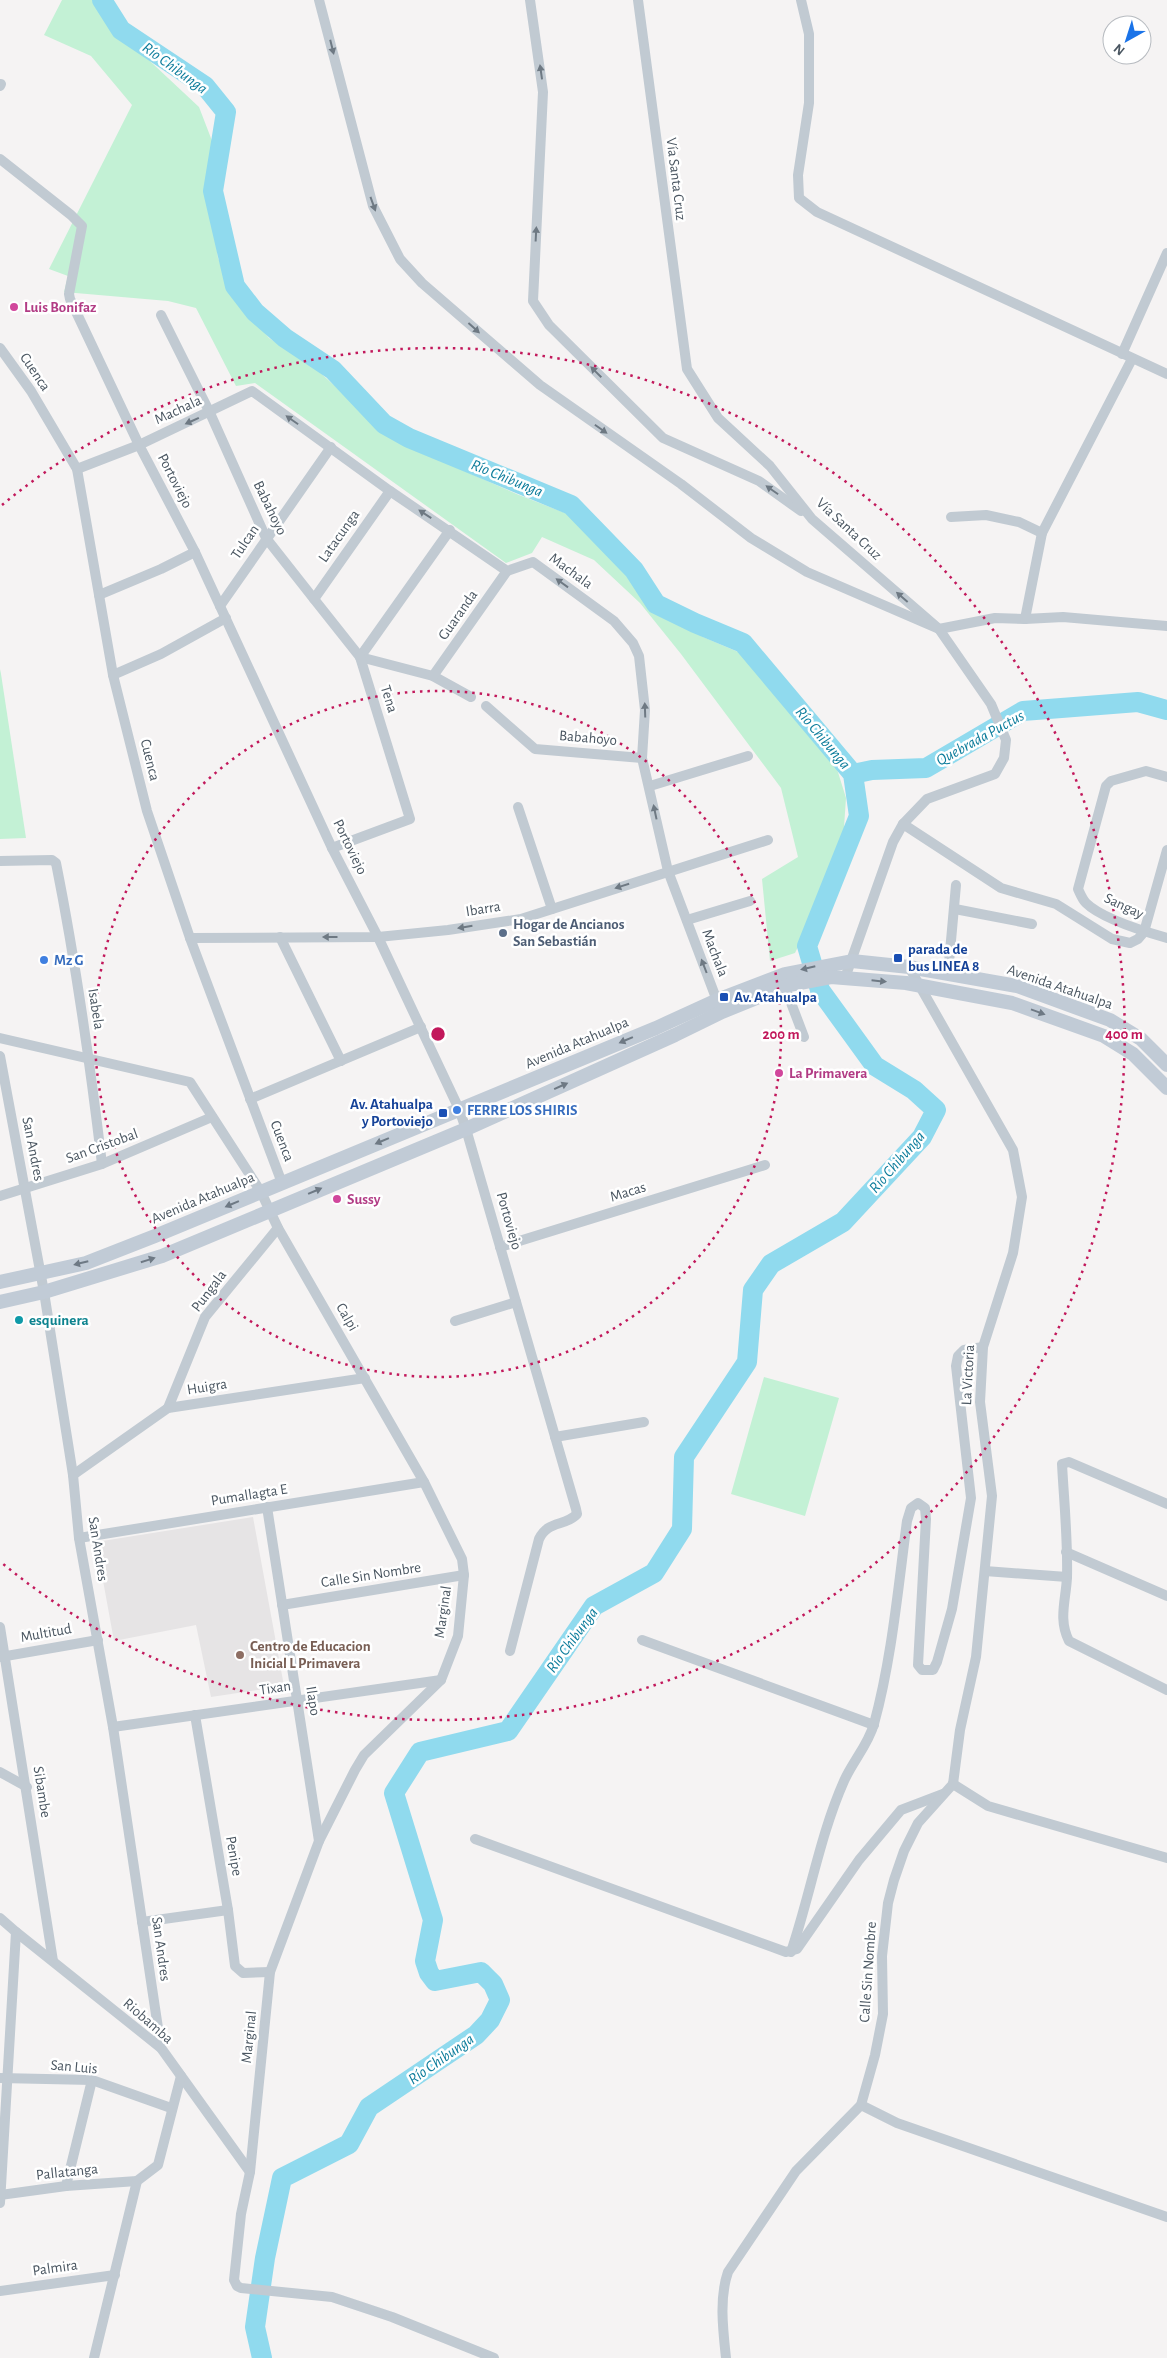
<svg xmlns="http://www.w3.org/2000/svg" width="1167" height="2358" viewBox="0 0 1167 2358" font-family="'Alegreya Sans',sans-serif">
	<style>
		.education { fill: #e6e4e5 }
		.green { fill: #c3f1d5 }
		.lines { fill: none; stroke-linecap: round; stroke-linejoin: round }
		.river { stroke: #90daee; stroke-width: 20 }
		.minor { stroke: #c1cad2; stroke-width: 10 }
		.secondary { stroke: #c1cbd6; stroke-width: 14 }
		.oneway { fill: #6e7983 }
		.oneway2 { fill: #6e7984 }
		.ring { fill: none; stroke: #c2185b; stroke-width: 2.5; stroke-dasharray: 2.5 5 }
		.hotel-dot { fill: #d1479c; stroke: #fff; stroke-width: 2 }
		.service-dot { fill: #5c6f8a; stroke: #fff; stroke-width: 2 }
		.transit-dot { fill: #1a4fb4; stroke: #fff; stroke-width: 2 }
		.shop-dot { fill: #3f7fe0; stroke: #fff; stroke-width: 2 }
		.culture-dot { fill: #0f9aa8; stroke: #fff; stroke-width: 2 }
		.education-dot { fill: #8d6e63; stroke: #fff; stroke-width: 2 }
		.labels { text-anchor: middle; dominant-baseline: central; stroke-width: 5; stroke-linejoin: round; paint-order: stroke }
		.street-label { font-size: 15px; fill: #4a5661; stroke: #fff }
		.hotel-label { font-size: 15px; font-weight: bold; fill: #b23c85; stroke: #fff; text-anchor: start }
		.service-label { font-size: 15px; font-weight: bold; fill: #4e5e75; stroke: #fff; text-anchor: start }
		.transit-label { font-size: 15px; font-weight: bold; fill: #164399; stroke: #fff; text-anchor: start }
		.shop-label { font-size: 15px; font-weight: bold; fill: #366cbe; stroke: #fff; text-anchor: start }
		.culture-label { font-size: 15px; font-weight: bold; fill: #0d838f; stroke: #fff; text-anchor: start }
		.education-label { font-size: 15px; font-weight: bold; fill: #785e54; stroke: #fff; text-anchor: start }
		.water-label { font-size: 16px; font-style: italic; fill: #0c7c9b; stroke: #fff }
		.centre { fill: #c2185b; stroke: #fff; stroke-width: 2.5 }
		.ring-label { font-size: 15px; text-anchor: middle; font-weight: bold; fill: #c2185b; stroke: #fff; stroke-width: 5; stroke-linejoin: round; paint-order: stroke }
	</style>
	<rect width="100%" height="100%" fill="#f5f3f3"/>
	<path class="education" d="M253,1517l31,169 -73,11 -15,-72 -82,16 -18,-99z"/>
	<g class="green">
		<path d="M62,0h34l10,20 93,87 15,39 -2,62 6,50 16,39 35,41 46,30 55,50 42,30 107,47 59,23 97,102 28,17 40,17 49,57 45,58 9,29 -3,44 -22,57 -26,54 -25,8 -8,-82 36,-22 -17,-69 -100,-134 -41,-51 -46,-43 -52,-23 -10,16 -26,10 -251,-180 -19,3 -40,-78 -28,-7 -104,-9 4,-16 -19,-7 83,-164 -41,-49 -47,-21z"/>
		<path d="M0,669l1,5 25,164 -26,1z"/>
		<path d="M764,1377l75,21 -34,118 -74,-22z"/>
	</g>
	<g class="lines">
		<g class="river">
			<path d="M102,0l19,30 84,56 21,26 -13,79 22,95 20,26 30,26 48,32 51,54 25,14 162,67 63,65 22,34 39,19 48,20 110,131 6,42 -52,130 13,44 55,76 39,24 22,20 -14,27 -79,85 -72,42 -18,26 -6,72 -63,95 -2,72 -28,44 -60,33 -86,125 -88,21 -26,41 39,127 -8,41 4,12 6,8 46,-9 12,12 7,16 -10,20 -14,15 -107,72 -20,37 -67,34 -17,80 -10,69 7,31"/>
			<path d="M853,774l19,-4 54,-2 97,-57 115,-9 29,8"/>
		</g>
		<g class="minor">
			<path d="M319,0l54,206 27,53 22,24 118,102 141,99 70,54 56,34 132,57 56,-11 30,1 38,-2 104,9"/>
			<path d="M530,0l13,92 -10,209 16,24 114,113 96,43 42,30"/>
			<path d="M638,0l49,369 31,49 52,48 42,53 127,110 52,75 15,36 -2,18 -9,16 -68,25 -24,25 -10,18 -48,136"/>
			<path d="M801,0l8,34v69l-11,72 1,23 18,14 350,162"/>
			<path d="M0,86l1,-2"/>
			<path d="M0,159l71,56 11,11 -13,68 1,5 69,146 56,107 137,296 46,89 81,172 7,20 110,380 1,5c-12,13 -29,6 -38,25l-29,112"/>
			<path d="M161,315l49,98 56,125 48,61 46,58 73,19 38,21"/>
			<path d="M0,348l31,43 46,78 36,206 34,136 43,127 92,245"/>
			<path d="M1122,354l45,-101"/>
			<path d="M77,469l62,-24 113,-54 138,100 117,80 26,-9 81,59 19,22 6,13 6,54 -3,48 26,113 51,135"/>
			<path d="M951,517l35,-2 33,7 23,11"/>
			<path d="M99,595l62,-26 34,-17"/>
			<path d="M314,599l76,-108"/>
			<path d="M220,606l111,-159"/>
			<path d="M1025,619l17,-86 90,-174"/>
			<path d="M360,657l90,-127"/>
			<path d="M113,675l48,-21 65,-36"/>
			<path d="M433,676l74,-105"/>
			<path d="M486,706l49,43 107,9"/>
			<path d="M1167,777l-21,-6 -35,10 -5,5 -28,103c2,4 4,10 8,14 15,15 60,29 81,35"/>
			<path d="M650,786l98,-30"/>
			<path d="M518,807l34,102"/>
			<path d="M903,824l98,64 55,16 56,35 18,4 8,-4 6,-7 23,-82"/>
			<path d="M332,848l78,-29 -50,-162"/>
			<path d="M0,861l52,-1 4,3c20,100 34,200 46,301"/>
			<path d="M955,909l77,15"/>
			<path d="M687,920l63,-19"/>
			<path d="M280,937l61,124"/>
			<path d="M190,938l188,-1 70,-7 73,-11 247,-79"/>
			<path d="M909,967l104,183 9,47 -9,56 -30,94 -3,55 12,94 -16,161 -16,73 -7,54"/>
			<path d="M948,974l8,-89"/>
			<path d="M785,987l19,50"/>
			<path d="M0,1038l190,44 71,110 17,36 146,254 38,77 2,16 -6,61 -17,44 -77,75 -9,15 -36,71 -49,131 -20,200 -9,42 -7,66 3,6 4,2 91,9 60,20 102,41"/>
			<path d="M0,1056l44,236 29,183 6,63 34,189 48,321"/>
			<path d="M250,1099l171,-72"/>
			<path d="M0,1196l102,-32 110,-47"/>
			<path d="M500,1247l265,-82"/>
			<path d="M455,1321l61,-19"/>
			<path d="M168,1408l37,-91 73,-89"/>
			<path d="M555,1437l89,-15"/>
			<path d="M73,1475l95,-67 197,-30"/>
			<path d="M1167,1504l-98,-42 -7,2c2,37 6,76 5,113 -1,23 -9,42 2,64l98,49"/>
			<path d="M267,1507l52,334"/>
			<path d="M79,1538l345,-56"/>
			<path d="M1066,1552l101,44"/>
			<path d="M985,1571l82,6"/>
			<path d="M282,1605l182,-30"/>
			<path d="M0,1627l53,334"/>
			<path d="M642,1640l232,85"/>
			<path d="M0,1657l98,-17"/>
			<path d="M195,1715l33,195 7,56 8,7 27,-1"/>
			<path d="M113,1727l328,-47"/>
			<path d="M0,1772l27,15"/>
			<path d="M953,1784l35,22 179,52"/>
			<path d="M475,1839l311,113 11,-3 62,-89 42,-50 42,-16"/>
			<path d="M0,1918l16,14 145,116 89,124"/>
			<path d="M142,1922l86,-12"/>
			<path d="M791,1952c19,-56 29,-117 53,-171 9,-20 24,-36 30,-57 18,-66 24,-136 33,-203l4,-13 7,-5 7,5 1,11 -8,146 4,5h11l4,-8 15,-53 19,-111 -15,-132 2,-10 6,-6 19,-3"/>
			<path d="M0,2078l92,2 79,28"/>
			<path d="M861,2105l36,18 270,94"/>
			<path d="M66,2186l26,-106"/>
			<path d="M0,2195l66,-9 71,-5"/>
			<path d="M0,2203l16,-271"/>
			<path d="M0,2291l115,-16"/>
			<path d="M94,2358l43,-177 21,-16 23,-89"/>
			<path d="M726,2358c-3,-28 -7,-60 2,-86l68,-101 65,-66 14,-50 8,-41 -1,-58 6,-53 6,-23 10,-29 14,-28 35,-39"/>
		</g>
		<g class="secondary">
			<path d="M0,1282l86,-19 69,-27 501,-208 61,-28 68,-26 67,-13 57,6 108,19 93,34 31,19 26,26"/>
			<path d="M0,1302l44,-10 118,-36 304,-127 209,-94 47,-23 67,-27 42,-8 75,6 106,20 92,33 29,18 34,34"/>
		</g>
	</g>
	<defs><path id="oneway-solid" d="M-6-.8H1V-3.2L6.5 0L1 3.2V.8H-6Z" transform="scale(1.25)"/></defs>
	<g class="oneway">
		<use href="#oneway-solid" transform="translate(332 47) rotate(76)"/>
		<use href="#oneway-solid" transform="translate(541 72) rotate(-98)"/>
		<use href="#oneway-solid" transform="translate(373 204) rotate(70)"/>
		<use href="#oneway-solid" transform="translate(536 234) rotate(-87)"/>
		<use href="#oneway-solid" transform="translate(474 328) rotate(42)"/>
		<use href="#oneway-solid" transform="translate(596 372) rotate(-135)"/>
		<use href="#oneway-solid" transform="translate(292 420) rotate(-145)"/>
		<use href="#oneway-solid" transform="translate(192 421) rotate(156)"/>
		<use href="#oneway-solid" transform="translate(601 429) rotate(35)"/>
		<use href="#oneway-solid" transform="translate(772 490) rotate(-145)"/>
		<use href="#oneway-solid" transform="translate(425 514) rotate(-147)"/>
		<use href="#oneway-solid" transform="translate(562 583) rotate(-144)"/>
		<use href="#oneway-solid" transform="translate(902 597) rotate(-139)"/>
		<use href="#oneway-solid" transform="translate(645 710) rotate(-92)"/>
		<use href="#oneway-solid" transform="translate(655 812) rotate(-102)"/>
		<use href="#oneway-solid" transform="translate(622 886) rotate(162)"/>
		<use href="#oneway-solid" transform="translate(465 927) rotate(171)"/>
		<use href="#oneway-solid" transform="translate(330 937) rotate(180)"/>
		<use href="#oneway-solid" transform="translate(704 966) rotate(-111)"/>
	</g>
	<g class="oneway2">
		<use href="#oneway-solid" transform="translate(808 968) rotate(167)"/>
		<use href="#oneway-solid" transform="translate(879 981) rotate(6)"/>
		<use href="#oneway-solid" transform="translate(1038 1012) rotate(20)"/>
		<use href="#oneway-solid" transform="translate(626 1040) rotate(157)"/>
		<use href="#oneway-solid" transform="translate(561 1086) rotate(-24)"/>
		<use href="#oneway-solid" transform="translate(382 1141) rotate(157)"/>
		<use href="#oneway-solid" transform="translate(315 1191) rotate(-23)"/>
		<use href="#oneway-solid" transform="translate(232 1204) rotate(157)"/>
		<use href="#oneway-solid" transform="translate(148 1260) rotate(-17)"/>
		<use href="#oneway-solid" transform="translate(81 1263) rotate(166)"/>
	</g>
	<g class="ring">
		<circle cx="438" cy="1034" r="343"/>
		<path d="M2 505A686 686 0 1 1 2 1563"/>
	</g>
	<g class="hotel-dot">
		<circle cx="14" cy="307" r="5"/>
		<circle cx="779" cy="1073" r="5"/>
		<circle cx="337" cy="1199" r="5"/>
	</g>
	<circle class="service-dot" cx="503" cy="933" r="5"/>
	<g class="transit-dot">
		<rect x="893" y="953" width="10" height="10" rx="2.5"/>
		<rect x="719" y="992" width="10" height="10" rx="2.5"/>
		<rect x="438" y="1108" width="10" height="10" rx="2.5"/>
	</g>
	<g class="shop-dot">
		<circle cx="44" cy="960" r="5"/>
		<circle cx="457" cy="1110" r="5"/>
	</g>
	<circle class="culture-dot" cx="19" cy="1320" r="5"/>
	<circle class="education-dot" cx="240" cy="1655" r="5"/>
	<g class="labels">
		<g class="street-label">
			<text transform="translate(676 179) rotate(83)">Vía Santa Cruz</text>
			<text transform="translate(35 372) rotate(56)">Cuenca</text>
			<text transform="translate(178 410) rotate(-25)">Machala</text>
			<text transform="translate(175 481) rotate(63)">Portoviejo</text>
			<text transform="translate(270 508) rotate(64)">Babahoyo</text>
			<text transform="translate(849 529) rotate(43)">Vía Santa Cruz</text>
			<text transform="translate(339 536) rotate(-55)">Latacunga</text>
			<text transform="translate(245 542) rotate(-56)">Tulcan</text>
			<text transform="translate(571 571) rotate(36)">Machala</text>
			<text transform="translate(458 615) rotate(-55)">Guaranda</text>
			<text transform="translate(389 699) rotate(73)">Tena</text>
			<text transform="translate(588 738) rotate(5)">Babahoyo</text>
			<text transform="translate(150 760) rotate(76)">Cuenca</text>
			<text transform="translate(350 847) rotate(64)">Portoviejo</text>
			<text transform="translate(1124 906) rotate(25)">Sangay</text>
			<text transform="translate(483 909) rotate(-9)">Ibarra</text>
			<text transform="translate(715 953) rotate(69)">Machala</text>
			<text transform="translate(1060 987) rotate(19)">Avenida Atahualpa</text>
			<text transform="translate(96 1009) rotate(81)">Isabela</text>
			<text transform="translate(577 1043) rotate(-23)">Avenida Atahualpa</text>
			<text transform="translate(282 1141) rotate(69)">Cuenca</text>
			<text transform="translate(102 1146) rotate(-20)">San Cristobal</text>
			<text transform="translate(33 1149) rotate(79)">San Andres</text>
			<text transform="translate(628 1192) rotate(-17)">Macas</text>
			<text transform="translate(203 1198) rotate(-23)">Avenida Atahualpa</text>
			<text transform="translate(509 1221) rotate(74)">Portoviejo</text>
			<text transform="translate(209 1291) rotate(-53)">Pungala</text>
			<text transform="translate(347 1317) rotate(60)">Calpi</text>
			<text transform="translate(968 1375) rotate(-87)">La Victoria</text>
			<text transform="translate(207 1387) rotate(-9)">Huigra</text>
			<text transform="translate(249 1495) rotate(-9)">Pumallagta E</text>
			<text transform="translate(98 1549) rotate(81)">San Andres</text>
			<text transform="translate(371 1575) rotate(-9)">Calle Sin Nombre</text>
			<text transform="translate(443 1612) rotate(-82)">Marginal</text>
			<text transform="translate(46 1633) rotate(-10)">Multitud</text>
			<text transform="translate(275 1688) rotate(-8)">Tixan</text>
			<text transform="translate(313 1701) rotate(81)">Ilapo</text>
			<text transform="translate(42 1792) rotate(81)">Sibambe</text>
			<text transform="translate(234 1856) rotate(80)">Penipe</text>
			<text transform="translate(161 1949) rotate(82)">San Andres</text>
			<text transform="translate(868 1972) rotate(-86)">Calle Sin Nombre</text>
			<text transform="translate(148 2021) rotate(41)">Riobamba</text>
			<text transform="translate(249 2037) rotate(-84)">Marginal</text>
			<text transform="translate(74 2067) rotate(5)">San Luis</text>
			<text transform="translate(67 2172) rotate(-6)">Pallatanga</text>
			<text transform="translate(55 2268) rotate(-8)">Palmira</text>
		</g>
		<g class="hotel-label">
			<text x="24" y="307">Luis Bonifaz</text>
			<text x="789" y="1073">La Primavera</text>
			<text x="347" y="1199">Sussy</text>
		</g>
		<g class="service-label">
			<text x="513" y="924">Hogar de Ancianos<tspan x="513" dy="17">San Sebastián</tspan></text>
		</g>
		<g class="transit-label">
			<text x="908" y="949">parada de<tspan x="908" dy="17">bus LINEA 8</tspan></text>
			<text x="734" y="997">Av. Atahualpa</text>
			<text x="433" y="1104" text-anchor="end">Av. Atahualpa<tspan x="433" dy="17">y Portoviejo</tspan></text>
		</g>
		<g class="shop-label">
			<text x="54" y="960">Mz G</text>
			<text x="467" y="1110">FERRE LOS SHIRIS</text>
		</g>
		<g class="culture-label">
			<text x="29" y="1320">esquinera</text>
		</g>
		<g class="education-label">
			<text x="250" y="1646">Centro de Educacion<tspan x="250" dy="17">Inicial L Primavera</tspan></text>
		</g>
		<g class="water-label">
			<text transform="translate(175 68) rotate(36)">Río Chibunga</text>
			<text transform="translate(507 478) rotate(22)">Río Chibunga</text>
			<text transform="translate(823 738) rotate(50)">Río Chibunga</text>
			<text transform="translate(980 738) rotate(-29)">Quebrada Puctus</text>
			<text transform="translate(897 1162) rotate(-49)">Río Chibunga</text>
			<text transform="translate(572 1640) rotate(-54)">Río Chibunga</text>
			<text transform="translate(441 2059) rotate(-35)">Río Chibunga</text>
		</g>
	</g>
	<circle cx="438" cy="1034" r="8" class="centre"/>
	<g class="ring-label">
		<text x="781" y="1039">200 m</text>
		<text x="1124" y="1039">400 m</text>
	</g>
	<g transform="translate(1127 40) rotate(219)"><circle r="24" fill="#ffffff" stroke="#b7bbc0"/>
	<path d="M0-4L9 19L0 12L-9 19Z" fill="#1a73e8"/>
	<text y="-8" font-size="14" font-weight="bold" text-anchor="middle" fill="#4a5661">N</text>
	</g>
</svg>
